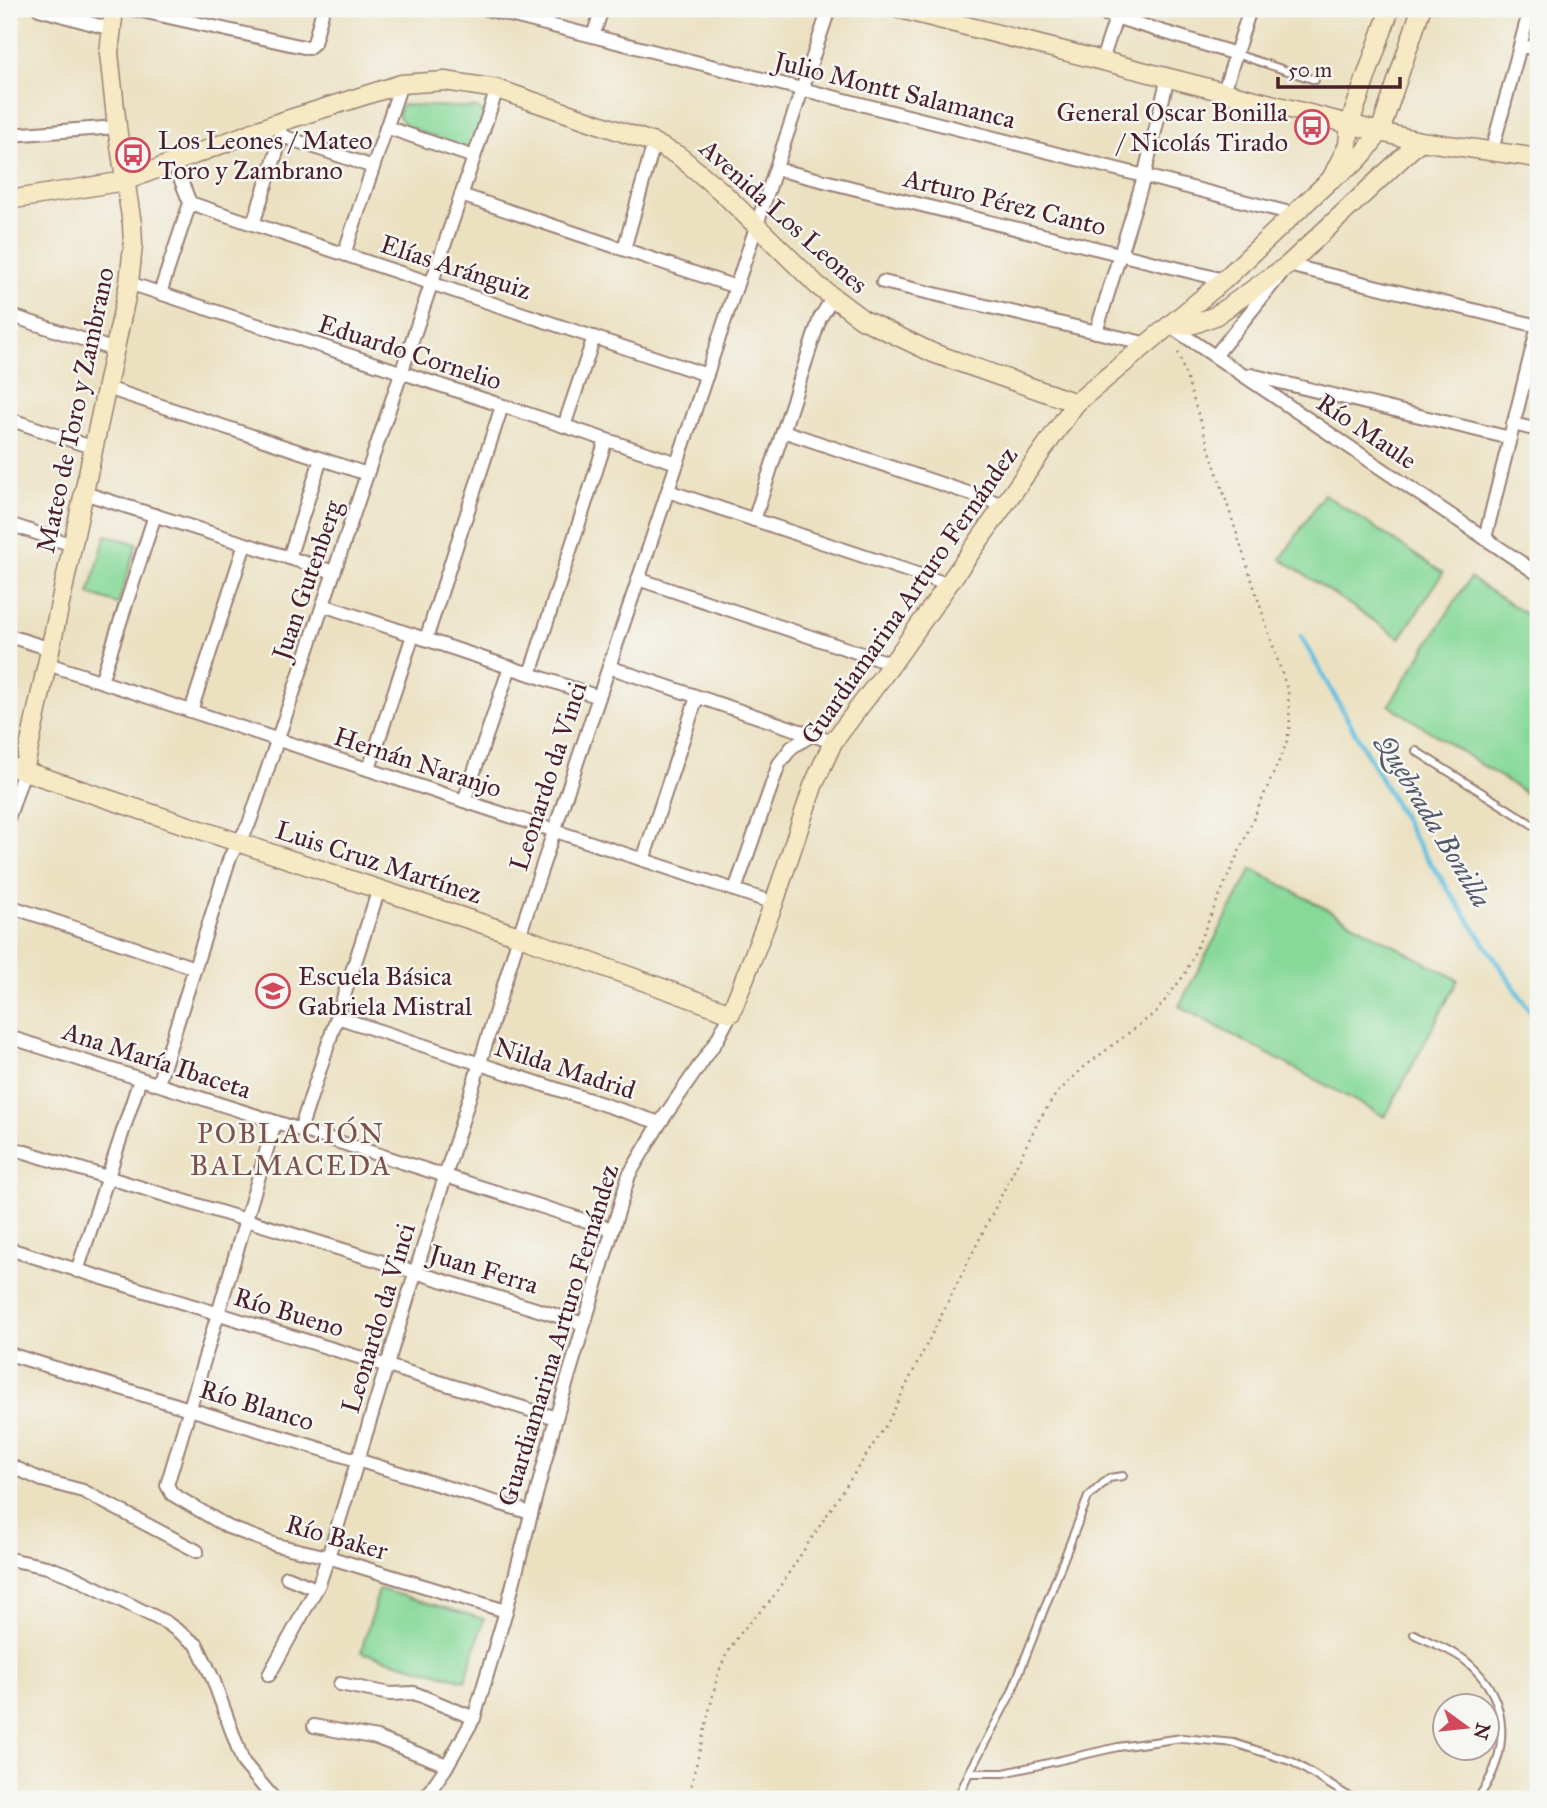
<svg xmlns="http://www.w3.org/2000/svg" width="1547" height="1808" viewBox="0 0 1547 1808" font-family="'IM FELL Great Primer',serif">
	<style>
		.green { fill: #87d999; stroke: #687c62; stroke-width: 2 }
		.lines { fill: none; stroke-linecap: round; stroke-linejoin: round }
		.stream { stroke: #61c0e0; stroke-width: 5 }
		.lane-casing { stroke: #9a8076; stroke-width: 10 }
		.street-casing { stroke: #9a8076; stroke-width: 16 }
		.secondary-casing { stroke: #9a8076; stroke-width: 21 }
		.path { stroke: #9a8076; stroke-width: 2.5; stroke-dasharray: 2 5; stroke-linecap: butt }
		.lane { stroke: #fff; stroke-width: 6 }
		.street { stroke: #fff; stroke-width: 12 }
		.secondary { stroke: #f6e9c3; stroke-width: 18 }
		.labels { text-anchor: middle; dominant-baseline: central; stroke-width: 5; stroke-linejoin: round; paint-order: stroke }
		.street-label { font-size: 26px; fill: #4a1f2b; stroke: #f6f6f2 }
		.poi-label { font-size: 26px; fill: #4a1f2b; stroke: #f6f6f2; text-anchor: start }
		.water-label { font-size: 28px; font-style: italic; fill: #52576a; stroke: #f6f6f2 }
		.neighbourhood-label { font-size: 28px; letter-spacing: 2px; fill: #7d524a; stroke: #f6f6f2 }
	</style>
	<rect width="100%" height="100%" fill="#f6f6f2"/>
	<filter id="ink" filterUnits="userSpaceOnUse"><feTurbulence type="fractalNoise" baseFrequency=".0143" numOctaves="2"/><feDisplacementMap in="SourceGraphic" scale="14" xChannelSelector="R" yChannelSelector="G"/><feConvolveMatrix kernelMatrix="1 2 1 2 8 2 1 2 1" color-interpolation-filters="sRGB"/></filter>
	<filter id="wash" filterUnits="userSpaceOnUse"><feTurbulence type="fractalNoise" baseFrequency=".00686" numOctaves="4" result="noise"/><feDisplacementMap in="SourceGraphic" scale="28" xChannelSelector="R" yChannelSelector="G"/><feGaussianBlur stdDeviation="1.57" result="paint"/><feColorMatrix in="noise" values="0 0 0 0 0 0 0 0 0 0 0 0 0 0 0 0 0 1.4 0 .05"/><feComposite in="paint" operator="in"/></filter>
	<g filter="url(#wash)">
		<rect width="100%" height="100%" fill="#ebe1c1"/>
		<g class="green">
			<path d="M402,105l75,3 7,5 -14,38 -64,-25 -8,-11z"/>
			<path d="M1324,494l119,79 -43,65 -119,-79z"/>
			<path d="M106,535l31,9 -19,60 -29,-10z"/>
			<path d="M1470,578l68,44v179l-149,-96z"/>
			<path d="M1252,869l206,111 -73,137 -206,-111z"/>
			<path d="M379,1589l105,30 -19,62 -104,-29z"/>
		</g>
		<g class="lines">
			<path class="stream" d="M1301,636l116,207 121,180"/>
		</g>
	</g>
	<g filter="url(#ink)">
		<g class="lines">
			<g class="lane-casing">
				<g id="lane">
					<path d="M1236,54l79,26"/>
					<path d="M1416,751l122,77"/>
					<path d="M1414,1634c17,9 39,16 53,28 45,38 43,93 10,137"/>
					<path d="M969,1773h35l114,-26 64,-9 52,5 59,19 52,32 12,5"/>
					<path d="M957,1799l12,-26 42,-79 77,-197 21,-19 14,-2"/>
				</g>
			</g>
			<g class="street-casing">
				<g id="street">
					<path d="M39,9l72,20"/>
					<path d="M133,9l175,39 6,-5 9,-34"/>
					<path d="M486,9l808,205"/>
					<path d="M1089,9l147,45"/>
					<path d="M593,36l9,-27"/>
					<path d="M1520,46l18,3"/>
					<path d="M1102,60l17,-51"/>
					<path d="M1224,91l26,-82"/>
					<path d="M386,127l88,30"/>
					<path d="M9,135l108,-8"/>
					<path d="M282,136l91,31"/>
					<path d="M1492,150l38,-141"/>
					<path d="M776,169l448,111"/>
					<path d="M461,195l275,92"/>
					<path d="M190,203l517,172"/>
					<path d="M253,224l29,-88 -5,-13"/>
					<path d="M624,249l30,-106"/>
					<path d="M344,254l57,-170"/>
					<path d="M883,282l265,62"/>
					<path d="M129,283l548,180"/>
					<path d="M160,293l30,-90 -16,-40"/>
					<path d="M9,315l106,35"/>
					<path d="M1170,326l368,248"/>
					<path d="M1096,332l48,-155 24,-100"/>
					<path d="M1215,356l73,-91 250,61"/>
					<path d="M1251,375l259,63"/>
					<path d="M107,388l260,86"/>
					<path d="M9,419l85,29"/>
					<path d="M1513,424l25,6"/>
					<path d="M564,426l30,-89"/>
					<path d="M783,431l221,74"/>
					<path d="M668,491l279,93"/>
					<path d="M84,493l250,79"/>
					<path d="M754,520l66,-202 12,-19"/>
					<path d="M9,524l64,21"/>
					<path d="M1485,538l53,-212"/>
					<path d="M289,558l32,-99"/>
					<path d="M638,579l254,85"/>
					<path d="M323,605l276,92"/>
					<path d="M9,636l42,13"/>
					<path d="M426,639l76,-233"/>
					<path d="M48,664l726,239"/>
					<path d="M609,667l224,75"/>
					<path d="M530,674l76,-234"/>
					<path d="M101,681l54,-166"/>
					<path d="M191,711l54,-167"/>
					<path d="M369,769l44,-134"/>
					<path d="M464,801l46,-134"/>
					<path d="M9,816l15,-45"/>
					<path d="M643,860l54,-163"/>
					<path d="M735,890l44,-126 13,-17 20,-12"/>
					<path d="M9,906l186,62"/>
					<path d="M337,1017l323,106"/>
					<path d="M9,1037l603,192"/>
					<path d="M158,1084l72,-227 19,-33 248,-735"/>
					<path d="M275,1122l-108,363 5,9 56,33 48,18 52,12 178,54"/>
					<path d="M300,1130l79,-241"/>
					<path d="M9,1147l575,177"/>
					<path d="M9,1249l547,169"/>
					<path d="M77,1271l63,-192"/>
					<path d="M9,1354l522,159"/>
					<path d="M9,1465l33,15 41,11 114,60"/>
					<path d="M9,1559l38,8 25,9 95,47 30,22 16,34 30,83 31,37"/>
					<path d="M287,1577l29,12"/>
					<path d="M269,1675l50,-91 9,-27 191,-621 310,-927"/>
					<path d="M340,1684l50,10 24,-1 60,25"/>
					<path d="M314,1726l63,12 70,27"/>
					<path d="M424,1799l21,-30 29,-51 32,-107 50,-193 73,-243 31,-52 57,-83 14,-27"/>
				</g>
			</g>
			<g class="secondary-casing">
				<g id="secondary">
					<path d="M900,9l480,123 40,9 118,17"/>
					<path d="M1332,177l16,-32 2,-22 40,-114"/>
					<path d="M9,200l116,-19 152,-58 124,-39 44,-3 52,8 157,54 25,13 43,36 96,94 44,33 71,34 143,50"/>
					<path d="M1169,326l25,-2 21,-8 73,-51 132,-124"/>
					<path d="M9,766l510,170 212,77 43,-110 39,-117 20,-44 59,-78 184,-261 148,-123 106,-100 26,-18 9,-10 15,-20 41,-123"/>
					<path d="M24,771l105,-488 4,-38 -1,-21 -15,-97 -8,-74 5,-44"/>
				</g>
			</g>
			<path class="path" d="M688,1799l30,-125 8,-19 16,-24 29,-31 117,-178 151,-302 17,-26 28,-27 72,-55 29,-38 101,-229 4,-20 -2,-33 -111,-343"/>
			<use href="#lane" class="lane"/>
			<use href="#street" class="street"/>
			<use href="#secondary" class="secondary"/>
		</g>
	</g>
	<defs>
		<g id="bus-ring" transform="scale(1.75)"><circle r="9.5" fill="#f6f6f2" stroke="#d1495b" stroke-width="1.5"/><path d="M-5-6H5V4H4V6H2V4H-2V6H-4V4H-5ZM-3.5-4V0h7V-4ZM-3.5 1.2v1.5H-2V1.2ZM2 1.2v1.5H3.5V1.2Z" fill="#d1495b"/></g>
		<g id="school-ring" transform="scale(1.75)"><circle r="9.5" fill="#f6f6f2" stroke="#d1495b" stroke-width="1.5"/><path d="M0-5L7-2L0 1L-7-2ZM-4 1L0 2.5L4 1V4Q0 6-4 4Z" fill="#d1495b"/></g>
	</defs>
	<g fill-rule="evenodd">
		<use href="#bus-ring" x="1312" y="127"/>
		<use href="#bus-ring" x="133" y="155"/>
		<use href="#school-ring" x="273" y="991"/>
	</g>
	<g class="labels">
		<g class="street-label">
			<text transform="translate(895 90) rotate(14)">Julio Montt Salamanca</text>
			<text transform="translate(1005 202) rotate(14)">Arturo Pérez Canto</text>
			<text transform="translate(784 216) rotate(42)">Avenida Los Leones</text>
			<text transform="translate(456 267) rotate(18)">Elías Aránguiz</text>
			<text transform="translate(410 352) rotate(18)">Eduardo Cornelio</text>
			<text transform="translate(75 410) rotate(-78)">Mateo de Toro y Zambrano</text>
			<text transform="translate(1367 431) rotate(34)">Río Maule</text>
			<text transform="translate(307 580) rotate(-71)">Juan Gutenberg</text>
			<text transform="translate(909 595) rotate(-55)">Guardiamarina Arturo Fernández</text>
			<text transform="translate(418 762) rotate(18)">Hernán Naranjo</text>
			<text transform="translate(548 776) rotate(-72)">Leonardo da Vinci</text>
			<text transform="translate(379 862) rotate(18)">Luis Cruz Martínez</text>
			<text transform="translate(157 1060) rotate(18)">Ana María Ibaceta</text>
			<text transform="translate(565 1068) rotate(18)">Nilda Madrid</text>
			<text transform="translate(484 1269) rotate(17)">Juan Ferra</text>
			<text transform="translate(289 1312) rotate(17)">Río Bueno</text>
			<text transform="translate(378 1318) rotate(-73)">Leonardo da Vinci</text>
			<text transform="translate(558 1335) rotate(-73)">Guardiamarina Arturo Fernández</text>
			<text transform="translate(257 1405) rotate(17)">Río Blanco</text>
			<text transform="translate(337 1537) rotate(16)">Río Baker</text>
		</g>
		<g class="poi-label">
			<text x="1288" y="112" text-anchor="end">General Oscar Bonilla<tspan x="1288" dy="30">/ Nicolás Tirado</tspan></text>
			<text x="158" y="140">Los Leones / Mateo<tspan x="158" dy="30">Toro y Zambrano</tspan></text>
			<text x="298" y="976">Escuela Básica<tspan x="298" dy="30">Gabriela Mistral</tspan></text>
		</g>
		<g class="water-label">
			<text transform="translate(1434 821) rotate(59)">Quebrada Bonilla</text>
		</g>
		<g class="neighbourhood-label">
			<text x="291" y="1133">POBLACIÓN<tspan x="291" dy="32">BALMACEDA</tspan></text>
		</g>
	</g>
	<rect width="1547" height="1808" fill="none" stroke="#f6f6f2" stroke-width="35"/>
	<g transform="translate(1466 1727) rotate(105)"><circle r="33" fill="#f6f6f2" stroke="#b1a0a2" stroke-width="2"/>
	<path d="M0-5L12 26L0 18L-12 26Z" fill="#d1495b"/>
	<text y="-10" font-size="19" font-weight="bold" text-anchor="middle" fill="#4a1f2b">N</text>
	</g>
	<path d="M1278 77v10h122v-10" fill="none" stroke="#4a1f2b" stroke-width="3.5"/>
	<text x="1288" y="77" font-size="21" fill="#4a1f2b" stroke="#f6f6f2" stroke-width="5" paint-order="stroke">50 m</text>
</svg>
